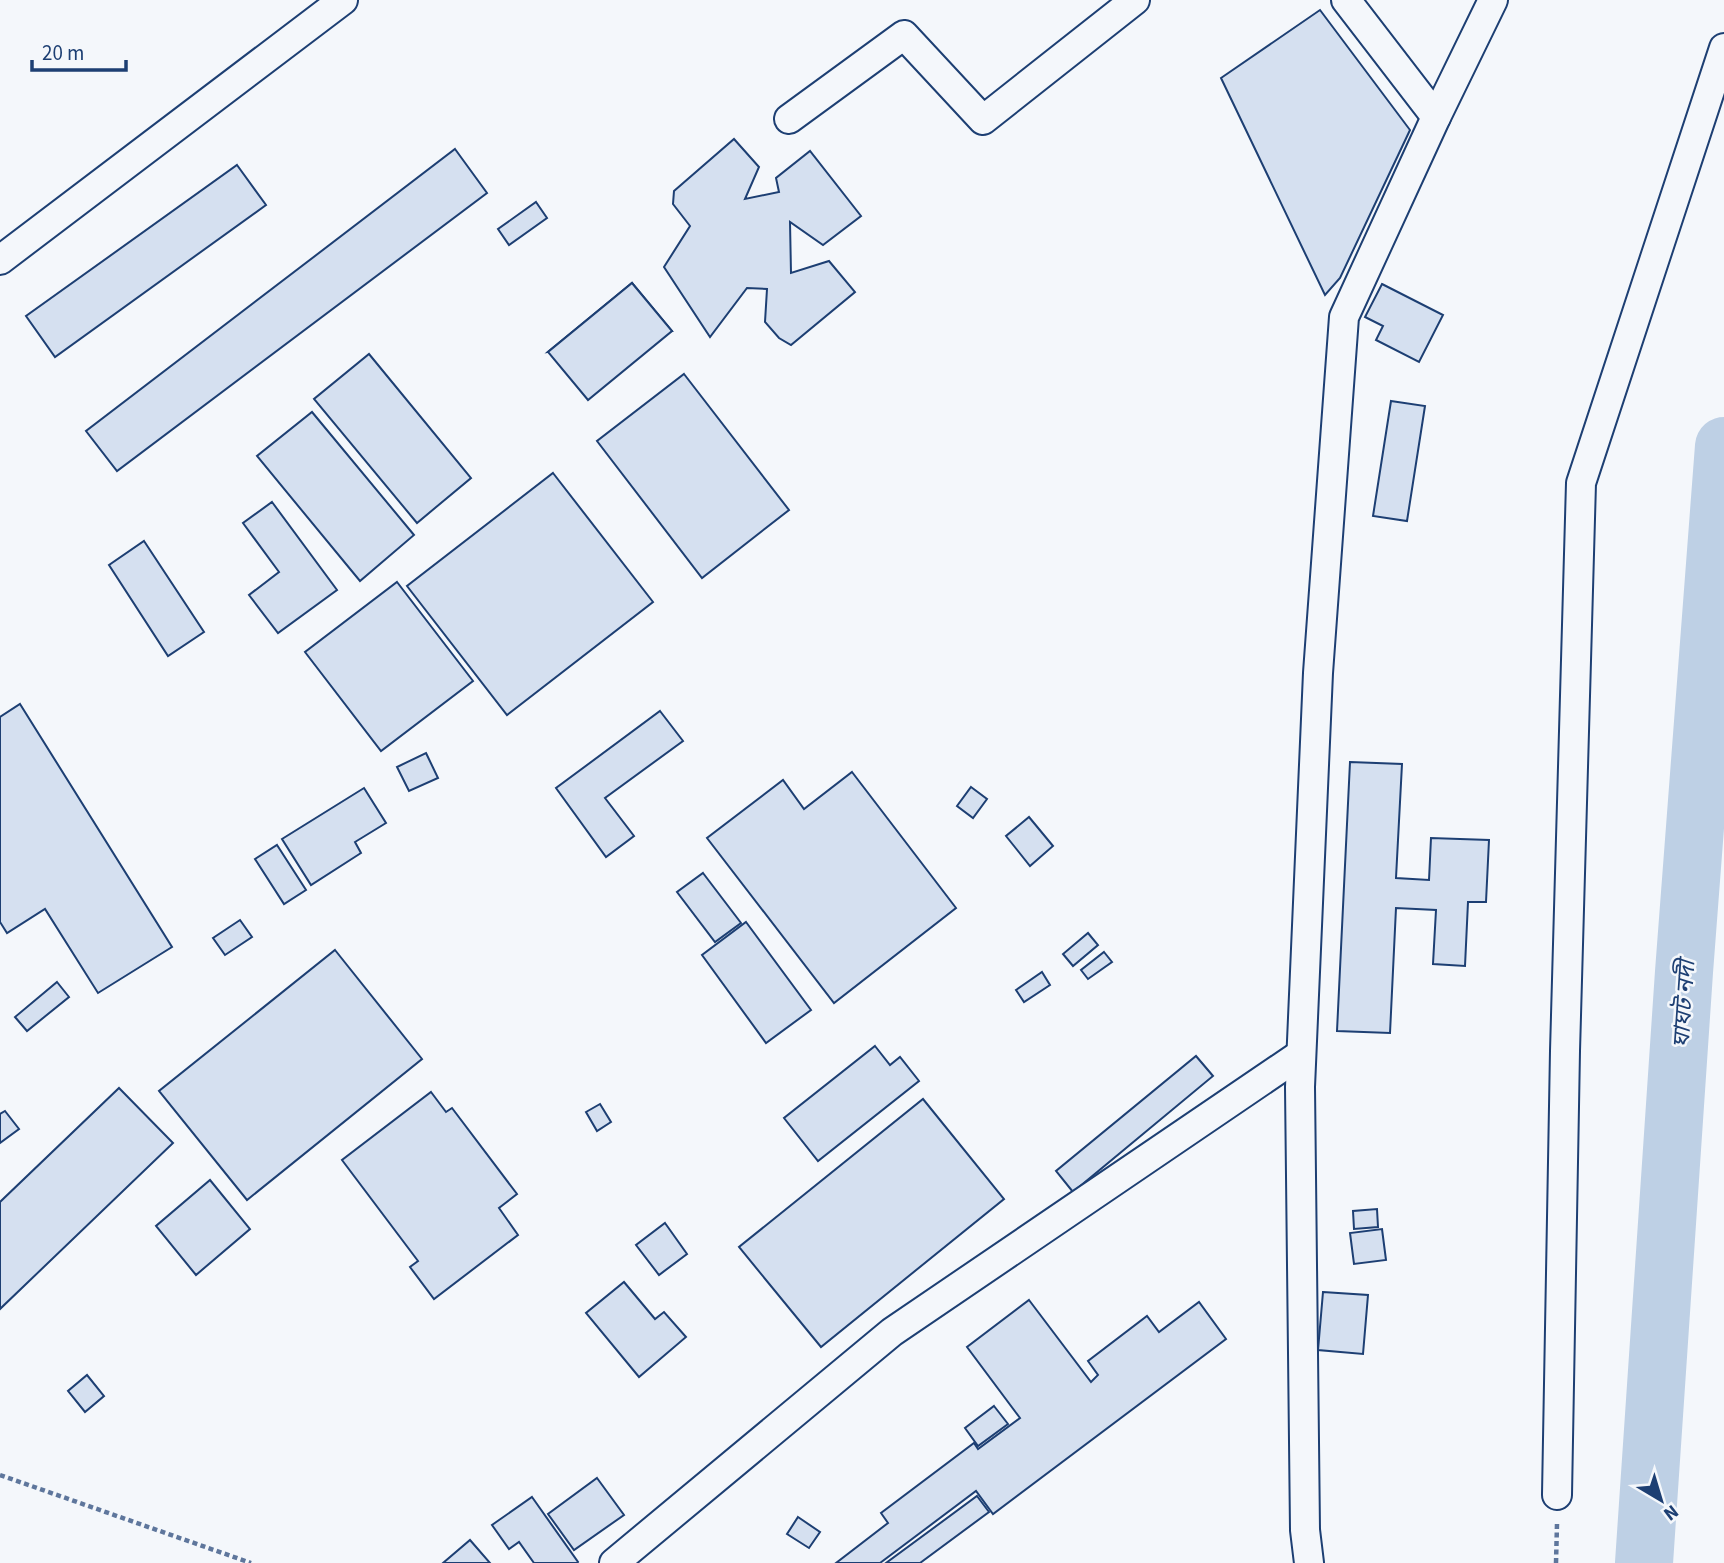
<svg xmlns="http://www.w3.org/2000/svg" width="1724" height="1563" viewBox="0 0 1724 1563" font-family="'Source Sans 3','Noto Sans Bengali',sans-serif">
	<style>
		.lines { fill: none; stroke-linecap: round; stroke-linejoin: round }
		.river { stroke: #bed0e5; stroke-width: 58 }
		.building { fill: #d5e0f0; stroke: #1d3f73; stroke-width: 2 }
		.minor-casing { stroke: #1d3f73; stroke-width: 32 }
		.path { stroke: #5e769c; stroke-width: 4.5; stroke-dasharray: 5 3.5; stroke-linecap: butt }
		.minor { stroke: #f4f7fb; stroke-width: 28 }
		.labels { text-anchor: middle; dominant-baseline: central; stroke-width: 5; stroke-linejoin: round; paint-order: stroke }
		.water-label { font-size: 24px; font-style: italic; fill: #1d3f73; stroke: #f4f7fb }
	</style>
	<rect width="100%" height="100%" fill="#f4f7fb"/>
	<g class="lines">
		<path class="river" d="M1644,1563l40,-591 40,-526"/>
	</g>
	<g class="building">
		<path d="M1320,10l90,120 -70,148 -15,17 -104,-217z"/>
		<path d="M734,139l25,28 -14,32 34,-7 -3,-14 34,-27 51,65 -38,29 -33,-23 1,51 38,-12 26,31 -64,53 -12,-7 -14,-16 2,-33 -20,-1 -37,49 -46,-70 26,-41 -17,-22 1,-13z"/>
		<path d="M455,149l32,44 -370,278 -31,-40z"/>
		<path d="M237,165l29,40 -211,152 -29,-41z"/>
		<path d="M536,202l11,16 -38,27 -11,-16z"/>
		<path d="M632,283l40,48 -124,21z"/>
		<path d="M632,283l40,48 -84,69 -40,-48z"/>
		<path d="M1382,284l61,31 -24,47 -43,-22 7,-14 -18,-9z"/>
		<path d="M369,354l102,124 -54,45 -103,-124z"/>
		<path d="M684,374l105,136 -87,68 -105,-137z"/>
		<path d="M1391,401l34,5 -18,115 -34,-5z"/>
		<path d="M312,412l102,123 -54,46 -103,-125z"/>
		<path d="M553,473l100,129 -146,113 -100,-129z"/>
		<path d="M272,502l65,88 -59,43 -29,-38 30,-23 -36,-49z"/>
		<path d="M144,541l60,91 -36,24 -59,-91z"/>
		<path d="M397,582l76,99 -92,70 -76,-99z"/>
		<path d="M20,704l152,243 -74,46 -53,-84 -38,24 -7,-11v-205z"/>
		<path d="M660,711l23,30 -78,57 29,38 -28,21 -50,-69z"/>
		<path d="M426,753l12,25 -29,13 -12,-24z"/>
		<path d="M1350,762l52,2 -6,114 33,2 2,-42 58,2 -3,62h-18l-3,64 -32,-2 3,-54 -40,-2 -6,125 -53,-2z"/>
		<path d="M852,772l104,136 -122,95 -127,-165 76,-58 21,29z"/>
		<path d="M971,787l16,12 -14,19 -16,-12z"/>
		<path d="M364,788l22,35 -31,19 6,11 -50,32 -29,-46z"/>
		<path d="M1029,817l24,29 -23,20 -24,-30z"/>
		<path d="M277,845l29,45 -22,14 -29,-45z"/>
		<path d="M703,873l38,50 -26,19 -38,-50z"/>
		<path d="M240,920l12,17 -27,18 -12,-17z"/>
		<path d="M746,922l65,88 -45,33 -64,-88z"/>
		<path d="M1088,933l10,12 -25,21 -10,-12z"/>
		<path d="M335,950l87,109 -175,141 -88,-109z"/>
		<path d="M1104,952l8,10 -24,17 -7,-9z"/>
		<path d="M1042,972l8,13 -26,17 -8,-12z"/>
		<path d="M57,982l12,15 -42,34 -12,-14z"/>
		<path d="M875,1046l15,19 10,-8 19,24 -101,80 -34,-43z"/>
		<path d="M1196,1056l17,20 -140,116 -17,-21z"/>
		<path d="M119,1088l54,55 -173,166v-107z"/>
		<path d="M431,1092l15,20 6,-4 65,86 -18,14 19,27 -84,64 -24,-32 8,-6 -76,-101z"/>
		<path d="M923,1099l81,100 -183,148 -82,-100z"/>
		<path d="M600,1104l11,18 -14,9 -11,-19z"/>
		<path d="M5,1111l14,18 -19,14v-29z"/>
		<path d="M210,1180l40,49 -54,46 -40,-49z"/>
		<path d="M1377,1209l1,18 -24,2 -1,-18z"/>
		<path d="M665,1223l22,31 -28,21 -23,-30z"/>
		<path d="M1382,1229l4,31 -32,4 -4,-31z"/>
		<path d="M624,1282l31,37 9,-7 22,25 -47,40 -53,-64z"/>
		<path d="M1323,1292l45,3 -5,59 -45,-4z"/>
		<path d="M1029,1300l62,82 7,-7 -10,-14 59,-45 12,16 40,-30 27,37 -233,175 -17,-23 -96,72h-44l52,-40 -7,-10 93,-70 4,6 42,-31 -53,-71z"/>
		<path d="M87,1375l17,21 -19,16 -17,-21z"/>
		<path d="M994,1406l14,18 -30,22 -13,-18z"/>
		<path d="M597,1478l27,37 -50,35 -26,-36z"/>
		<path d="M977,1496l12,16 -69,51h-34z"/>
		<path d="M532,1497l46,65 -1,1h-43l-15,-21 -10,7 -17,-24z"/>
		<path d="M798,1517l22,15 -11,16 -22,-14z"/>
		<path d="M470,1540l20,23h-47z"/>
	</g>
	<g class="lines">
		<g class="minor-casing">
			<g id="minor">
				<path d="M1346,0l90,117"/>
				<path d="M789,119l115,-84 79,85 152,-120"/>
				<path d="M0,260l343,-260"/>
				<path d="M1557,1495l8,-444 16,-568 143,-435"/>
				<path d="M614,1563l278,-231 409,-278"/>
				<path d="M1309,1563l-4,-33 -5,-443 18,-414 26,-356 92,-200 57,-117"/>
			</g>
		</g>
		<g class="path">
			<path d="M0,1475l251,88"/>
			<path d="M1556,1563l1,-39"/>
		</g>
		<use href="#minor" class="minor"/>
	</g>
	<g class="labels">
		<g class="water-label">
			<text transform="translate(1684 1004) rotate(-86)">ঘাঘট নদী</text>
		</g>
	</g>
	<g transform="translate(1661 1500) rotate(142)" stroke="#f4f7fb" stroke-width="5" paint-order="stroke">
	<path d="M0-5L12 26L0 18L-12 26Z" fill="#1d3f73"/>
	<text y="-10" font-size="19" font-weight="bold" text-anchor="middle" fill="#1d3f73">N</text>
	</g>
	<path d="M32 60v10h94v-10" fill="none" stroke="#1d3f73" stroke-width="3.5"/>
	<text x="42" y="60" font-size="21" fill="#1d3f73" stroke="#f4f7fb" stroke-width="5" paint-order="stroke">20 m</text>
</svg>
